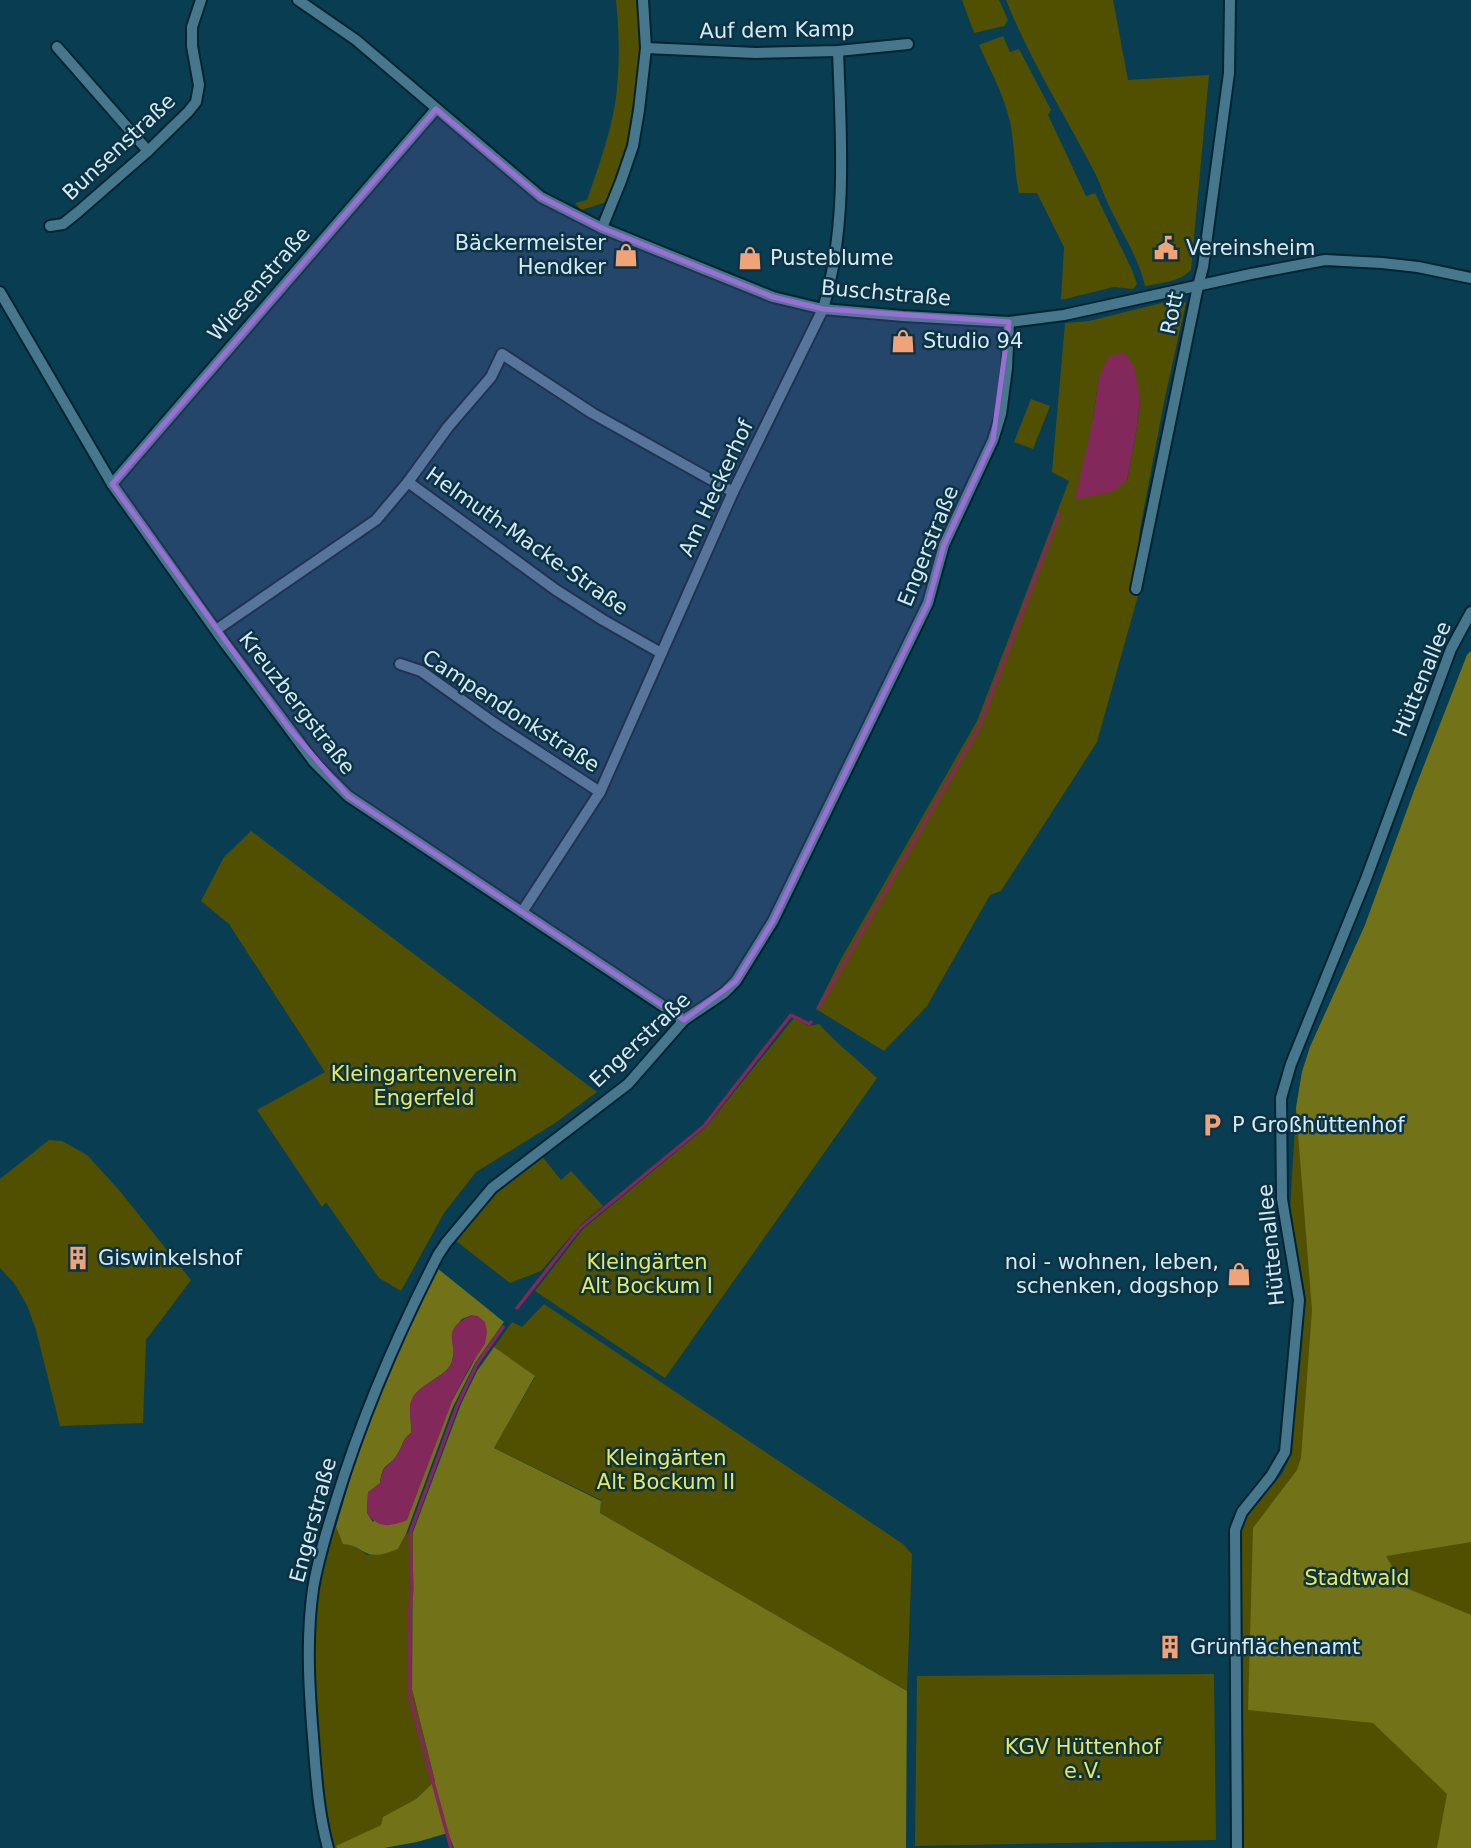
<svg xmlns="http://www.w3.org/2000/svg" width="1471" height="1848" viewBox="0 0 1471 1848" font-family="'DejaVu Sans',sans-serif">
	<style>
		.green { fill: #515000; fill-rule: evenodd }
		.forest { fill: #727218; fill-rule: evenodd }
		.water { fill: #82285a }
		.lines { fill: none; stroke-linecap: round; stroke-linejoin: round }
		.stream { stroke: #82285a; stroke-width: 3.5 }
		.street-casing { stroke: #002332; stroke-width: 14 }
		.street { stroke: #47778d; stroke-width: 10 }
		.marked { fill: #9a6fd3; fill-opacity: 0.2; stroke: #9a6fd3; stroke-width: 5; stroke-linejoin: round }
		.labels { text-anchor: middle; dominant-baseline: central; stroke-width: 5; stroke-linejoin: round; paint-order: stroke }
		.street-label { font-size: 21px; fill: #d3ebf8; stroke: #0d3242 }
		.poi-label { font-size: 21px; fill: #d3ebf8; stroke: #0d3242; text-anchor: start }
		.park-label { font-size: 21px; fill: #e9ea58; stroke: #0d3242 }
	</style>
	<rect width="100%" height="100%" fill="#083d52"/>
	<g class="green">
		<path d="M616,0h23l4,33 -12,106 -12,41 -12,22 -26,8 -6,-7 12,-3c12,-34 27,-76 30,-112 3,-29 2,-58 -1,-88z"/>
		<path d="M962,0h37l9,20 -4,6 -30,7z"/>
		<path d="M1006,0h107l15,80 81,-5 -18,195c-12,12 -30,13 -46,16 -6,-26 -21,-50 -33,-74 -7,-13 -11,-27 -17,-39 -30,-58 -65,-113 -89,-173z"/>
		<path d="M1003,36l7,16 9,-3 32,61 -3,5 38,81 9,-3 37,77 5,14 -4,5 -19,-2 -53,13 3,-53 -27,-54h-18c-5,-23 -4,-47 -9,-71 -6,-27 -20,-52 -31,-77z"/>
		<path d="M1178,299l8,4 -21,94 -25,132 -6,61 5,2 -42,150 -96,149 -11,4 -63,111 -43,45 -68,-42 25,-50 136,-238 92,-240 -17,-9 13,-149 24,-2zM1099,377l41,23 -4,33 -9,47 -34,-61z"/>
		<path d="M1031,399l19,7 -17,43 -19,-7z"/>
		<path d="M1471,651v1197h-227l-3,-327 41,-47 8,-17 15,-164 -15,-83 6,-102 6,-36 8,-25 55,-122 49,-134 53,-136z"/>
		<path d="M251,831l346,261 -42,31 -79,49 -32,41 -43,78 -22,-13 -53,-76 -4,5 -65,-97 68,-38 -96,-148 -28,-23 23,-44z"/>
		<path d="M794,1018l14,8 11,-2c18,20 39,36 58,54l-212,300 -130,-87 48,-62 122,-101z"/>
		<path d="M49,1140l13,1 25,14 32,35 72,90 -45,60 -3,83 -83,3 -24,-96 -9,-25 -13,-22 -14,-15v-89z"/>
		<path d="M541,1155l20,25 10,-9 32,35 -22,18 -40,47 -31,12 -54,-42 41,-51z"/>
		<path d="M544,1304l359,240 9,10 -5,137 -307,-178 1,-13 -107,-52 41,-71 -41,-30 18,-25 10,5z"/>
		<path d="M336,1527l3,8 28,20 31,-6 8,-15 7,-2 -1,157 23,92 -19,18 -32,18 -3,8 -44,21v2h-3l-14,-69 -8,-136 4,-51 14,-61z"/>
		<path d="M1214,1674l2,166 -301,6 2,-170z"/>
	</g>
	<g class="forest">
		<path d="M1471,651v891l-85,14 18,31 67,28v233h-34l10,-54 -74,-71 -125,-13 5,-182 44,-58 4,-12 11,-148 -16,-202 6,-36 8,-25 55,-122 49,-134 53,-136z"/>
		<path d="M437,1268l67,54 -29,41 -23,46 -46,125 -8,15c-11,4 -23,9 -34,3 -9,-5 -10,-7 -21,-8l-7,-17 25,-86 54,-133zM472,1315l5,40 -24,44 -80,123 -6,-9 1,-20 12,-10c3,-23 9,-14 18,-30 6,-9 3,-12 13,-20 1,-10 -3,-24 1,-33 7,-17 37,-24 40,-39 3,-11 2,-23 3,-34l7,-8z"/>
		<path d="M494,1347l41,29 -41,72 107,53 -1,12 307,178 -1,157h-452l-6,-15 -31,9 -33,6h-47l-1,-2 45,-21 2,-8 33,-18 19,-18 -23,-92 1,-157 48,-128 16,-33z"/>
	</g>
	<g class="water">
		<path d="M1123,352l11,13 6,35 -4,33 -9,47 -15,12 -37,7 18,-80 6,-42 9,-20z"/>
		<path d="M472,1315l6,1 7,6 2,10 -2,12 -15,22 -17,33 -46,121c-17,7 -28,9 -40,-7l1,-21 12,-9c4,-23 9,-14 18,-30 6,-9 3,-12 13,-20 1,-10 -3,-23 0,-32 7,-18 33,-22 40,-37 9,-21 -14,-33 21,-49z"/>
	</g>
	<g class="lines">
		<g class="stream">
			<path d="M819,1007l160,-280 80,-213"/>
			<path d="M517,1308l63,-80 124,-102 87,-111 18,9 2,-2"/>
			<path d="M451,1848l-41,-150 -1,-82 3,-27 -2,-56 47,-127 20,-42 26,-37"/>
		</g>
		<g class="street-casing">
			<g id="street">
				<path d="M298,0l58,40 185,157 61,31 171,69 50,12 80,7 106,6 55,-7 187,-41 74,-14 57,3 36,4 53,11"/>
				<path d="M57,47l91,104"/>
				<path d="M646,48l110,5 82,-2 70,-7"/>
				<path d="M50,226l13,-2 15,-12 70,-61 40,-39 8,-10 3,-17 -7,-39v-19l9,-27"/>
				<path d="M602,228l19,-47 12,-35 6,-36 7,-62 -3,-48"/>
				<path d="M0,292l112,192 112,158 64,85 26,35 34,34 336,224"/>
				<path d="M408,482l148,108 47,30 58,33"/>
				<path d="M112,484l324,-375"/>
				<path d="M1136,589l62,-303 5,-19 26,-194 1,-73"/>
				<path d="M216,630l160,-110 32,-38 40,-55 43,-50 11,-23 90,59 141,79"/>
				<path d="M400,664l21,7 73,52 106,69"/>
				<path d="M522,912l78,-120 133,-300 90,-183c25,-84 18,-172 15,-258"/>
				<path d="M328,1848c-10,-36 -12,-74 -15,-111 -4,-49 -7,-99 0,-148 5,-30 14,-59 23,-88 26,-85 61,-166 102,-246l8,-12 46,-55 136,-104 56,-64 40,-27 12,-12 37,-60 155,-318 16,-58 49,-105 8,-26 6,-46 2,-46"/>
				<path d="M1237,1848l-2,-318 7,-18 29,-36 14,-24 14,-152 -17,-101 -1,-101 10,-34 75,-185 85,-230 20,-37"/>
			</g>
		</g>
		<use href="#street" class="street"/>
	</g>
	<path class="marked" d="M436,109l105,88 61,31 171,69 50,12 186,13 -16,118 -49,105 -16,58 -155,318 -37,60 -52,39 -336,-224 -60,-69 -176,-243z"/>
	<defs>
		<g id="civic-bare" transform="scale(1.89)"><path d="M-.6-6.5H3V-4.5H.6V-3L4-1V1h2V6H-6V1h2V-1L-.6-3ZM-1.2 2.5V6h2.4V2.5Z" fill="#f0a378" stroke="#0d3242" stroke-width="2.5" paint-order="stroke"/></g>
		<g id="shop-bare" transform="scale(1.89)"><path d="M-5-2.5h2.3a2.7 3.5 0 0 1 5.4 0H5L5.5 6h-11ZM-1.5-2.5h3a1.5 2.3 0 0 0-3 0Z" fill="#f0a378" stroke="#0d3242" stroke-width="2.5" paint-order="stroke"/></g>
		<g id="parking-bare" transform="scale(1.89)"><path d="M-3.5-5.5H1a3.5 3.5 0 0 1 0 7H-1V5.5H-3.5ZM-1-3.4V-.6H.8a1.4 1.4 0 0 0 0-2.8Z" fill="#f0a378" stroke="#0d3242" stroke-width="2.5" paint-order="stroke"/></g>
		<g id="building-bare" transform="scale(1.89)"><path d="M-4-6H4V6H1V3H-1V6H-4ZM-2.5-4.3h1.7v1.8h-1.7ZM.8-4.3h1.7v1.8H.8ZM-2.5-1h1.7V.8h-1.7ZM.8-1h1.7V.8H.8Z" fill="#f0a378" stroke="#0d3242" stroke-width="2.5" paint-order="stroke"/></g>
	</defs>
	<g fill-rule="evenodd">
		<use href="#civic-bare" x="1166" y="248"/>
		<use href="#shop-bare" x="626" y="255"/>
		<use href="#shop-bare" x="750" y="258"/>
		<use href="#shop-bare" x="903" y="341"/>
		<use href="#parking-bare" x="1212" y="1125"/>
		<use href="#building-bare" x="78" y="1258"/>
		<use href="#shop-bare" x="1239" y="1274"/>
		<use href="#building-bare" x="1170" y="1647"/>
	</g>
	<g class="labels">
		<g class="street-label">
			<text transform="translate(777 30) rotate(-1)">Auf dem Kamp</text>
			<text transform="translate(119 147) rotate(-43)">Bunsenstraße</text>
			<text transform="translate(259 284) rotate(-49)">Wiesenstraße</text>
			<text transform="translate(886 293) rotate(5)">Buschstraße</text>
			<text transform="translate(1172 313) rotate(-78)">Rott</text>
			<text transform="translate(716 488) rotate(-65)">Am Heckerhof</text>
			<text transform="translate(527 541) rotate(35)">Helmuth-Macke-Straße</text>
			<text transform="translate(928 546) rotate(-68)">Engerstraße</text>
			<text transform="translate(1422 679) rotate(-68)">Hüttenallee</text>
			<text transform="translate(297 703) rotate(52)">Kreuzbergstraße</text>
			<text transform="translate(511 711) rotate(33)">Campendonkstraße</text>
			<text transform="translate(640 1040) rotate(-43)">Engerstraße</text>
			<text transform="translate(1271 1245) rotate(-96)">Hüttenallee</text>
			<text transform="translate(313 1520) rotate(-75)">Engerstraße</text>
		</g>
		<g class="poi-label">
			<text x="606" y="243" text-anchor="end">Bäckermeister<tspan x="606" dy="24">Hendker</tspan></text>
			<text x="1186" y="248">Vereinsheim</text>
			<text x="770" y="258">Pusteblume</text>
			<text x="923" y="341">Studio 94</text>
			<text x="1232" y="1125">P Großhüttenhof</text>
			<text x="98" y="1258">Giswinkelshof</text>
			<text x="1219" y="1262" text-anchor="end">noi - wohnen, leben,<tspan x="1219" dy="24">schenken, dogshop</tspan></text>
			<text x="1190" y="1647">Grünflächenamt</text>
		</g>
		<g class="park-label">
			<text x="424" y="1074">Kleingartenverein<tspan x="424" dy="24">Engerfeld</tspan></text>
			<text x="647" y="1262">Kleingärten<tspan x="647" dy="24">Alt Bockum I</tspan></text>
			<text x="666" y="1458">Kleingärten<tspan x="666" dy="24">Alt Bockum II</tspan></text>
			<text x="1357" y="1578">Stadtwald</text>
			<text x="1083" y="1747">KGV Hüttenhof<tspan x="1083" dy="24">e.V.</tspan></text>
		</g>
	</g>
</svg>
